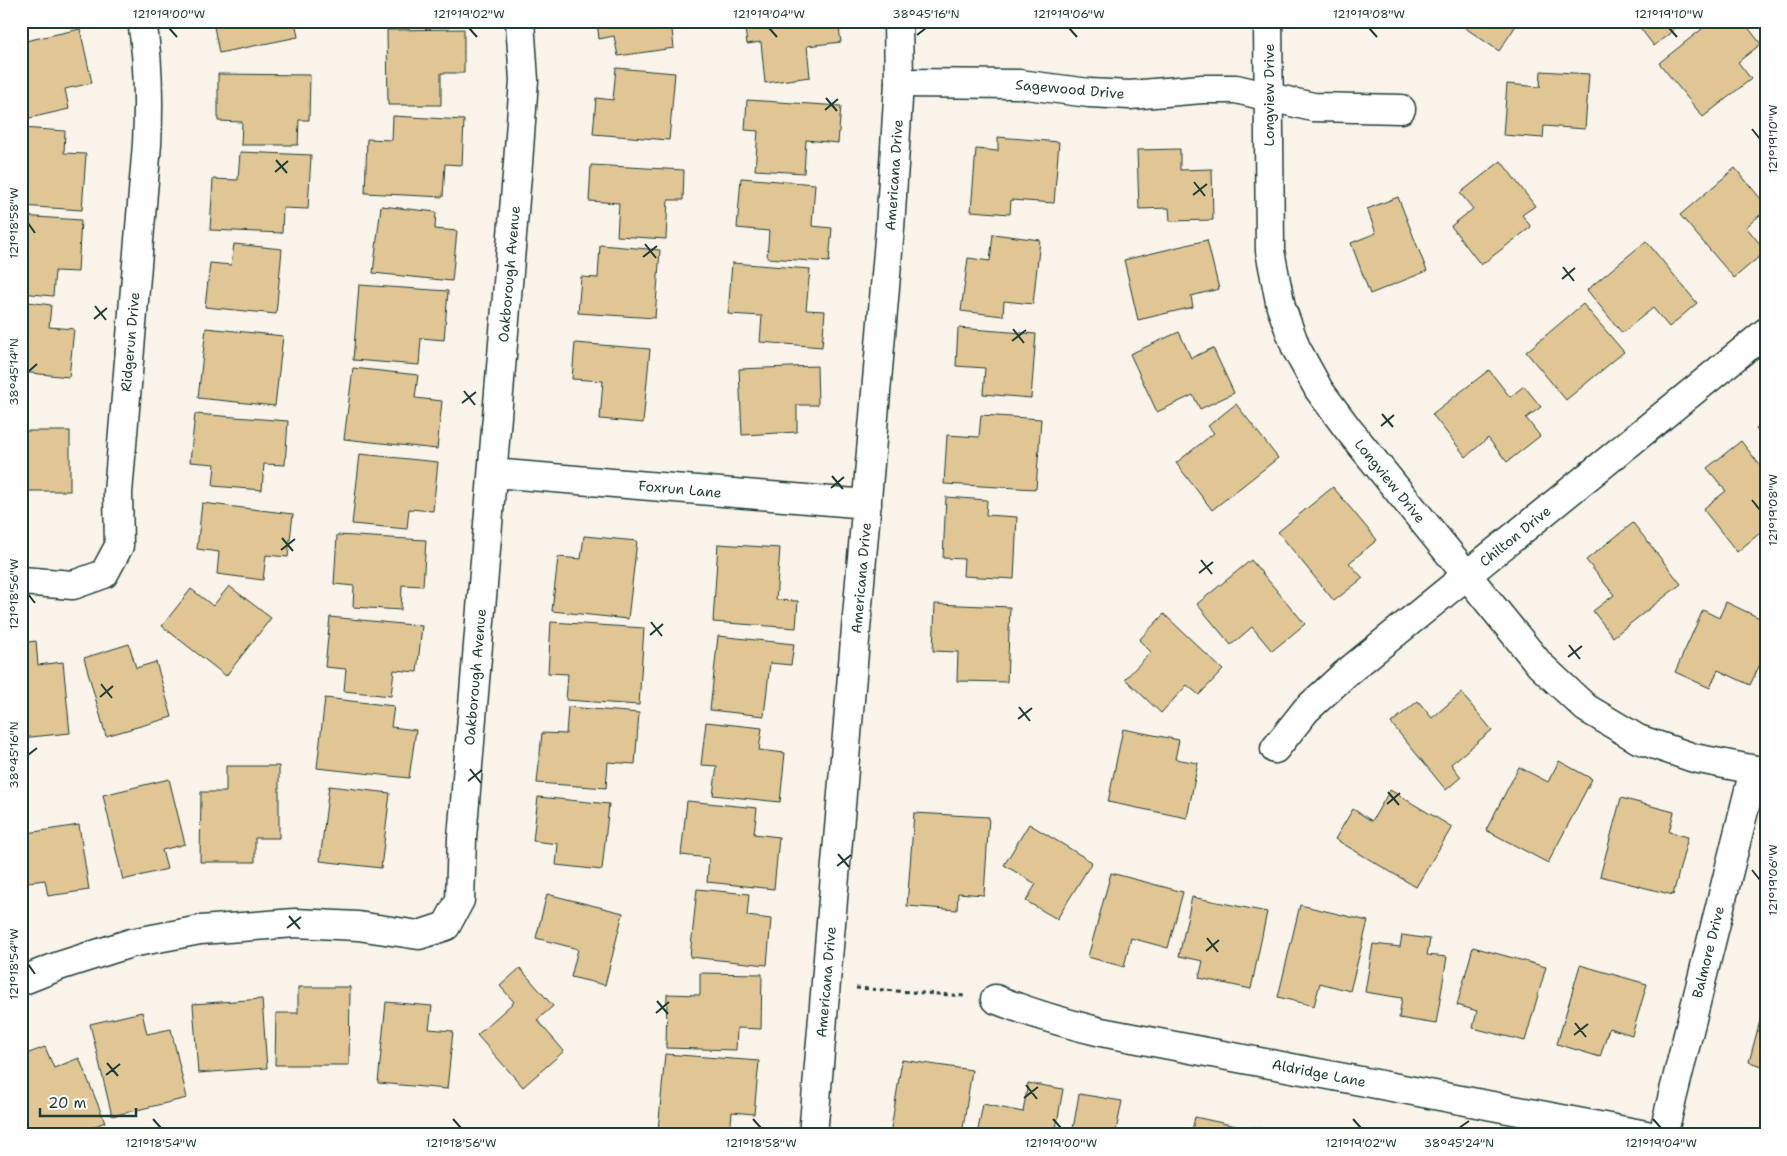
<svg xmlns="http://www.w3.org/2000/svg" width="1787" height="1156" viewBox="0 0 1787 1156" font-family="'Shantell Sans',sans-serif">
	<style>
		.building { fill: #e0c595; stroke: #1f3d34 }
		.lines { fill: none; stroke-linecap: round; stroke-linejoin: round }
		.minor-casing { stroke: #1f3d34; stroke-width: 31 }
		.path { stroke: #1f3d34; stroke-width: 3; stroke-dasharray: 4 4; stroke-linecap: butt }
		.minor { stroke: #fff; stroke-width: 28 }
		.ticks { fill: none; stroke: #1f3d34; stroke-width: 2 }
		.labels { text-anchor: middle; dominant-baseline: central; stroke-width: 4; stroke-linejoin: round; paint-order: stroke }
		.street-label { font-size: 14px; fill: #1f3d34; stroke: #fff }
		.neatline { fill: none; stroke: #1f3d34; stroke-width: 2 }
		.ticks-label { font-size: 12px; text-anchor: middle; fill: #1f3d34 }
	</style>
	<rect width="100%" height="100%" fill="#f9f3ea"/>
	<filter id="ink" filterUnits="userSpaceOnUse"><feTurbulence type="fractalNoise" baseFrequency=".02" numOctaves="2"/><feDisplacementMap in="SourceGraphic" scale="10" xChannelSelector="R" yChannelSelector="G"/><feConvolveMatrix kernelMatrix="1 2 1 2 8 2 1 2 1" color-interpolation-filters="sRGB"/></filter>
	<g filter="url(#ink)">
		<g class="building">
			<path d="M213,21h82l3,16 -79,16z"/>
			<path d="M369,21h22l-21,5z"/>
			<path d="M597,21h74l3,27 -56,8 -4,-20 -15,3z"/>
			<path d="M744,21h94l3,21 -34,4 3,31 -45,6 -4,-41 -14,2z"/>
			<path d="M1122,21h24l-24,3z"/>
			<path d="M1455,21h64l-20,30z"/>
			<path d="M1635,21h50l-31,25z"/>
			<path d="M1712,21h31l18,23 -23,18 13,17 -48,38 -44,-54z"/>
			<path d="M80,29l12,54 -27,6 4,20 -48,11v-78z"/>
			<path d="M464,29v44h-23v32h-53l-1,-75z"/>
			<path d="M616,68l59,5 -6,67 -76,-6 3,-36 17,2z"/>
			<path d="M1541,71l48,3 -4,55 -41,-3 -1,12 -40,-3 4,-51 33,3z"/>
			<path d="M218,74l92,1 -1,45h-10l-1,25h-57l1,-23 -24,-1z"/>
			<path d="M747,100l94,6 -3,37 -32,-3 -2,33 -49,-3 3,-39 -13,-1z"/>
			<path d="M393,116l71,4 -2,45 -17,-1 -2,33 -78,-4 2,-54 25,1z"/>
			<path d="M21,128l44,3 -1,22 22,1 -4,56 -61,-4z"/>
			<path d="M998,137l61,5 -5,61 -43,-3 -1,14 -39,-3 5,-62 22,2z"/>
			<path d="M1180,149v21l32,-1 1,51 -43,1 -1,-13 -30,1 -2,-59z"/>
			<path d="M240,152l71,3 -3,54 -25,-1 -1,25 -72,-3 3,-51 25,1z"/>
			<path d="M1501,161l34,45 -13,9 9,12 -50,38 -30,-39 22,-17 -13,-16z"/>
			<path d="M591,165l93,5 -1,30h-15l-2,39 -49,-3 2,-33 -30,-2z"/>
			<path d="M1735,168l31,37v5l-20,17 20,24 -32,27 -54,-63z"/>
			<path d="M741,178l74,6 -3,42 20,2 -3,34 -62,-4 2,-27 -32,-3z"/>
			<path d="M1398,197l29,74 -57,23 -19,-51 25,-10 -9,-24z"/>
			<path d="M381,206l55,6 -1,17 22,2 -5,50 -79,-8z"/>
			<path d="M21,216l60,4 -3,52 -23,-1 -2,25 -32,-3z"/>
			<path d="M993,234l47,6 -7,64 -29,-3 -1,15 -42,-5 7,-53 22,3z"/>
			<path d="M1207,240l12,49 -28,7 2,11 -55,13 -14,-60z"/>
			<path d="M1646,241l51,62 -28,24 -16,-19 -31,25 -35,-43z"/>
			<path d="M234,244l48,5 -6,65 -71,-7 5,-44 21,2z"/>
			<path d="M600,245l60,5 -5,68 -77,-5 3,-36 17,1z"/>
			<path d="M732,263l78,6 -4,41 19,1 -3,36 -62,-5 2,-26 -34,-2z"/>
			<path d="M359,285l89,6 -4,49 -23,-2 -2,27 -66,-5z"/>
			<path d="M21,301l30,4 -2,22 25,2 -5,48 -48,-5z"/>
			<path d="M1583,304l41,48 -58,48 -40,-48z"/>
			<path d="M206,328l77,8 -8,70 -77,-8z"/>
			<path d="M958,328l78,6 -5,64 -48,-4 2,-26 -29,-2z"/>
			<path d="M1179,332l12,26 22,-10 21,45 -34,16 -7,-14 -36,17 -27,-58z"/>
			<path d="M575,343l75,6 -7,74 -43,-4 3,-38 -31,-2z"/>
			<path d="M817,366l1,39h-21v27l-55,3 -3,-66z"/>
			<path d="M353,368l65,7 -3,23 27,3 -5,48 -93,-10z"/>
			<path d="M1489,370l21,27 14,-11 17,21 -15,11 14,18 -33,26 -19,-24 -22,19 -34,-43z"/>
			<path d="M1236,404l42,54 -66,52 -36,-47 38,-30 -6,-7z"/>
			<path d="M195,414l93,7 -3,44 -21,-1 -2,26 -49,-4 2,-22 -25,-2z"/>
			<path d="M981,415l60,4 -5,70 -92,-5 3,-49 32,2z"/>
			<path d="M1766,421v20l-10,-12z"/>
			<rect x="21" y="431" width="49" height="60"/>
			<path d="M1741,441l25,32v55l-29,24 -34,-43 23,-18 -19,-23z"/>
			<path d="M360,454l78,8 -5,49 -24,-2 -2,20 -55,-5z"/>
			<path d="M1333,487l44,53 -28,23 14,15 -29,23 -56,-69z"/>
			<path d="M946,497l41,3 -1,15 31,2 -3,62 -51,-3 1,-17 -21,-1z"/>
			<path d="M202,503l91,11 -5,43 -22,-2 -3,25 -46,-6 2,-22 -22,-3z"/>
			<path d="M1633,523l48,61 -68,53 -20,-26 21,-16 -28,-35z"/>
			<path d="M337,535l89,5 -3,46 -21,-1 -1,25 -48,-3 1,-21 -20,-2z"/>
			<path d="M584,536l53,5 -9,78 -76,-8 6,-54 23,2z"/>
			<path d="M718,544l62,4 -4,52 22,1 -2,27 -83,-6z"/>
			<path d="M1251,560l54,64 -33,27 -20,-24 -21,18 -34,-41z"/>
			<path d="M229,586l42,32 -45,58 -64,-50 29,-37 22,17z"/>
			<path d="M1726,602l40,19v31l-16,33 -32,-15 -8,18 -35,-16 28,-62 16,8z"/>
			<path d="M935,604l75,3 -3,75 -50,-1 1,-29 -25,-1z"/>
			<path d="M1164,614l59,56 -24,25 -12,-10 -26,28 -36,-34 26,-27 -12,-12z"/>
			<path d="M330,617l92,9 -5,46 -23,-2 -3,26 -47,-5 2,-22 -21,-2z"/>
			<path d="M551,622l93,6 -5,77 -73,-5 2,-26 -20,-1z"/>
			<path d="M718,636l76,8 -3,21 -21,-2 -6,53 -54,-6z"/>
			<path d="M36,641l2,24 25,-3 7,71 -49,5v-95z"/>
			<path d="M129,644l7,24 20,-6 16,55 -66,19 -22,-78z"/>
			<path d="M1461,693l31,37 -41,34 10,13 -15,13 -55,-67 27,-22 14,17z"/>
			<path d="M325,698l69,8 -3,21 25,3 -7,48 -92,-10z"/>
			<path d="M568,707l71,6 -4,51 -27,-2 -2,26 -69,-5 5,-50 24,1z"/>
			<path d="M706,722l56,6 -3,22 26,3 -5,49 -67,-7 4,-29 -16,-1z"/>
			<path d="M1123,729l56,11 -4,19 23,4 -11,55 -79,-16z"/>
			<path d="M1559,761l33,18 -44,84 -62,-33 33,-63 29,15z"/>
			<path d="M226,766h53v72h-24v24h-55l1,-70h25z"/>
			<path d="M169,779l16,65 -23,6 5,19 -44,11 -20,-85z"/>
			<path d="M329,786l61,7 -9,75 -61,-7z"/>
			<path d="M1390,790l62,37 -36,60 -81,-48 18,-30 19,12z"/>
			<path d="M538,797l71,7 -7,66 -46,-5 2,-21 -25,-3z"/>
			<path d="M1621,798l53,14 -5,20 19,5 -15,58 -73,-19z"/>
			<path d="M687,801l70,7 -3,26 25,3 -5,52 -67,-7 2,-24 -28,-3z"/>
			<path d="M914,813l75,4 -5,78 -26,-2 -1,17 -50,-4z"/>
			<path d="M1029,824l63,38 -35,57 -31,-18 10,-17 -32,-19z"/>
			<path d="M79,825l10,65 -41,6 -3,-16 -24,3v-49z"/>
			<path d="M1111,873l72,19 -15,56 -37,-10 -7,29 -36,-10z"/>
			<path d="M697,889l52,5 -2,22 24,3 -4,46 -77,-8z"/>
			<path d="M547,894l76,19 -18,72 -34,-8 7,-28 -42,-11z"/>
			<path d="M1192,897l75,15 -16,77 -52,-11 4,-17 -24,-5z"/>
			<path d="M1300,905l68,16 -18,70 -30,-8 -6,23 -36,-9z"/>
			<path d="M1402,935l28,4 -3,16 20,2 -11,67 -37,-6 3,-20 -37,-6 8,-48 27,3z"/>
			<path d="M1473,947l73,20 -21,74 -52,-13 4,-17 -20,-6z"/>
			<path d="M1580,965l67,19 -15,51 -23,-7 -9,29 -43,-13z"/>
			<path d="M520,968l33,38 -16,14 27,31 -41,36 -46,-52 37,-33 -14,-16z"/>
			<path d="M700,973l62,1 -1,55 -24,-1 -1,22 -70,-2 1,-54 33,1z"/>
			<path d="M298,987h52l-1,78h-74l1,-52h22z"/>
			<path d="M1766,998v69l-17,-5z"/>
			<path d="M262,999l5,69 -69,5 -5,-69z"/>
			<path d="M386,1002l46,4 -3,23 24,2 -6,58 -69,-6z"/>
			<path d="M142,1012l5,22 24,-5 16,69 -75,18 -22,-92z"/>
			<path d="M45,1047l9,21 25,-10 26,64 -30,13h-45l-9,-21v-58z"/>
			<path d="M665,1054l94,7 -5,53 -22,-2 -2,23h-26l-46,-4z"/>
			<path d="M902,1060l70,10 -10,65h-72z"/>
			<path d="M1028,1083l35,6 -8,46h-78l6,-31 40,8z"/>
			<path d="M1079,1094l43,7 -6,30 22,4h-66z"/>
			<path d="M1195,1117l41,9 -2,9h-43z"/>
			<path d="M1254,1127l36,8h-38z"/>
			<path d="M1160,1131l16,4h-16z"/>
			<path d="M373,1133v2h-29z"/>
		</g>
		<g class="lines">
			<g class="minor-casing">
				<g id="minor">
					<path d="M1268,21l2,230 11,56 15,41 23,42 29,39 192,236 46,43 52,31 56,19 72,14"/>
					<path d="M899,83l120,1 70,9 41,2 72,-6h34l77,18 88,2"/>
					<path d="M493,473l374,31"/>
					<path d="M21,581l52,4 31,-11 15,-28 -1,-53 29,-349c2,-41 2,-82 -5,-123"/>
					<path d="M1275,749l31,-39 39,-36 421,-342"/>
					<path d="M21,981l38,-15 72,-23 69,-13 95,-7 63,3 61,9 27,-9 14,-26 2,-62 56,-675 6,-83 -4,-59"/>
					<path d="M995,999c35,14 69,24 106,33l545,103"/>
					<path d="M813,1135l77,-907 9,-145 -1,-62"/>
					<path d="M1663,1135l91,-365"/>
				</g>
			</g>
			<path class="path" d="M856,988l109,8"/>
			<use href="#minor" class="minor"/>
		</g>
	</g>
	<path class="ticks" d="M169,28l8,9M469,28l8,9M769,28l8,9M1069,28l8,9M1369,28l8,9M1669,28l8,9M917,35l9,-7M826,98l11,13M825,110l13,-11M1752,129l8,10M276,160l11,13M275,172l13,-11M1194,182l11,14M1193,195l14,-11M28,223l7,10M645,244l11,14M643,257l14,-11M1563,267l11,14M1562,279l13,-11M95,306l11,14M94,319l13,-11M1013,329l11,14M1012,341l14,-11M28,372l9,-8M464,391l11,14M462,403l14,-11M1382,414l11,13M1381,426l13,-11M832,476l11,13M831,488l13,-11M1752,500l8,10M282,538l11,13M281,550l14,-11M1201,560l11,14M1199,573l14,-11M28,594l7,9M651,622l11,14M650,635l13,-11M1569,645l11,14M1568,657l14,-11M101,684l11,14M100,697l13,-11M1019,707l11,14M1018,719l14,-11M28,755l9,-7M470,769l11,14M468,781l14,-11M1388,792l11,13M1387,804l13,-11M838,854l11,13M837,866l14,-11M1752,870l8,10M289,916l11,13M287,928l14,-11M1207,938l11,14M1206,951l13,-11M28,964l7,10M657,1001l11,13M656,1013l13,-11M1575,1023l11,14M1574,1035l14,-11M107,1063l11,13M106,1075l14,-11M1026,1085l11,14M1024,1098l14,-11M153,1119l8,9M453,1119l8,9M753,1119l8,9M1053,1119l8,9M1353,1119l8,9M1653,1119l8,9M1459,1128l10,-7"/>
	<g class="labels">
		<g class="street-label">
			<text transform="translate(1070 89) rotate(5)">Sagewood Drive</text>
			<text transform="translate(1269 95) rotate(-90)">Longview Drive</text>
			<text transform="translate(894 175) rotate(-86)">Americana Drive</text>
			<text transform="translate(509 274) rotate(-85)">Oakborough Avenue</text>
			<text transform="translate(130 342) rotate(-85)">Ridgerun Drive</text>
			<text transform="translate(1390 481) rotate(51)">Longview Drive</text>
			<text transform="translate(680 489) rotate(5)">Foxrun Lane</text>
			<text transform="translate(1515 536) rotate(-39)">Chilton Drive</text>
			<text transform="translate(861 578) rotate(-85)">Americana Drive</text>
			<text transform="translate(475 677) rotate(-85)">Oakborough Avenue</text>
			<text transform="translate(1708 952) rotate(-76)">Balmore Drive</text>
			<text transform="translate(826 982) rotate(-85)">Americana Drive</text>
			<text transform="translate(1319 1073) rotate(11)">Aldridge Lane</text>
		</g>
	</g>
	<rect width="1787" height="1156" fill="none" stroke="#fff" stroke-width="55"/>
	<path d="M40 1108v8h96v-8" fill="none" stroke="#1f3d34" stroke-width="2.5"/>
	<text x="48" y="1108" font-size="15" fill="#1f3d34" stroke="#ffffff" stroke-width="4" paint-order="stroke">20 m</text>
	<rect x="28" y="28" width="1732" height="1100" class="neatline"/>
	<g class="ticks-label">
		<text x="169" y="18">121°19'00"W</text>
		<text x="469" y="18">121°19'02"W</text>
		<text x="769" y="18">121°19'04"W</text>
		<text x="926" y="18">38°45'16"N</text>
		<text x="1069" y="18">121°19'06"W</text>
		<text x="1369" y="18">121°19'08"W</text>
		<text x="1669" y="18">121°19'10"W</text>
		<text transform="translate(1773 139) rotate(-90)" y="4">121°19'10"W</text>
		<text transform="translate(14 223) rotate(-90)" y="4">121°18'58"W</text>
		<text transform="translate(14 372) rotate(-90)" y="4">38°45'14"N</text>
		<text transform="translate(1773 510) rotate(-90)" y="4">121°19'08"W</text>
		<text transform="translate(14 594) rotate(-90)" y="4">121°18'56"W</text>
		<text transform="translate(14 755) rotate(-90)" y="4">38°45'16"N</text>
		<text transform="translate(1773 880) rotate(-90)" y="4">121°19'06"W</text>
		<text transform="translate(14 964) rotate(-90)" y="4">121°18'54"W</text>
		<text x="161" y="1147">121°18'54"W</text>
		<text x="461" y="1147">121°18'56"W</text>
		<text x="761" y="1147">121°18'58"W</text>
		<text x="1061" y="1147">121°19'00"W</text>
		<text x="1361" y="1147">121°19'02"W</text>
		<text x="1459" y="1147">38°45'24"N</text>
		<text x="1661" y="1147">121°19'04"W</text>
	</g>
</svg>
